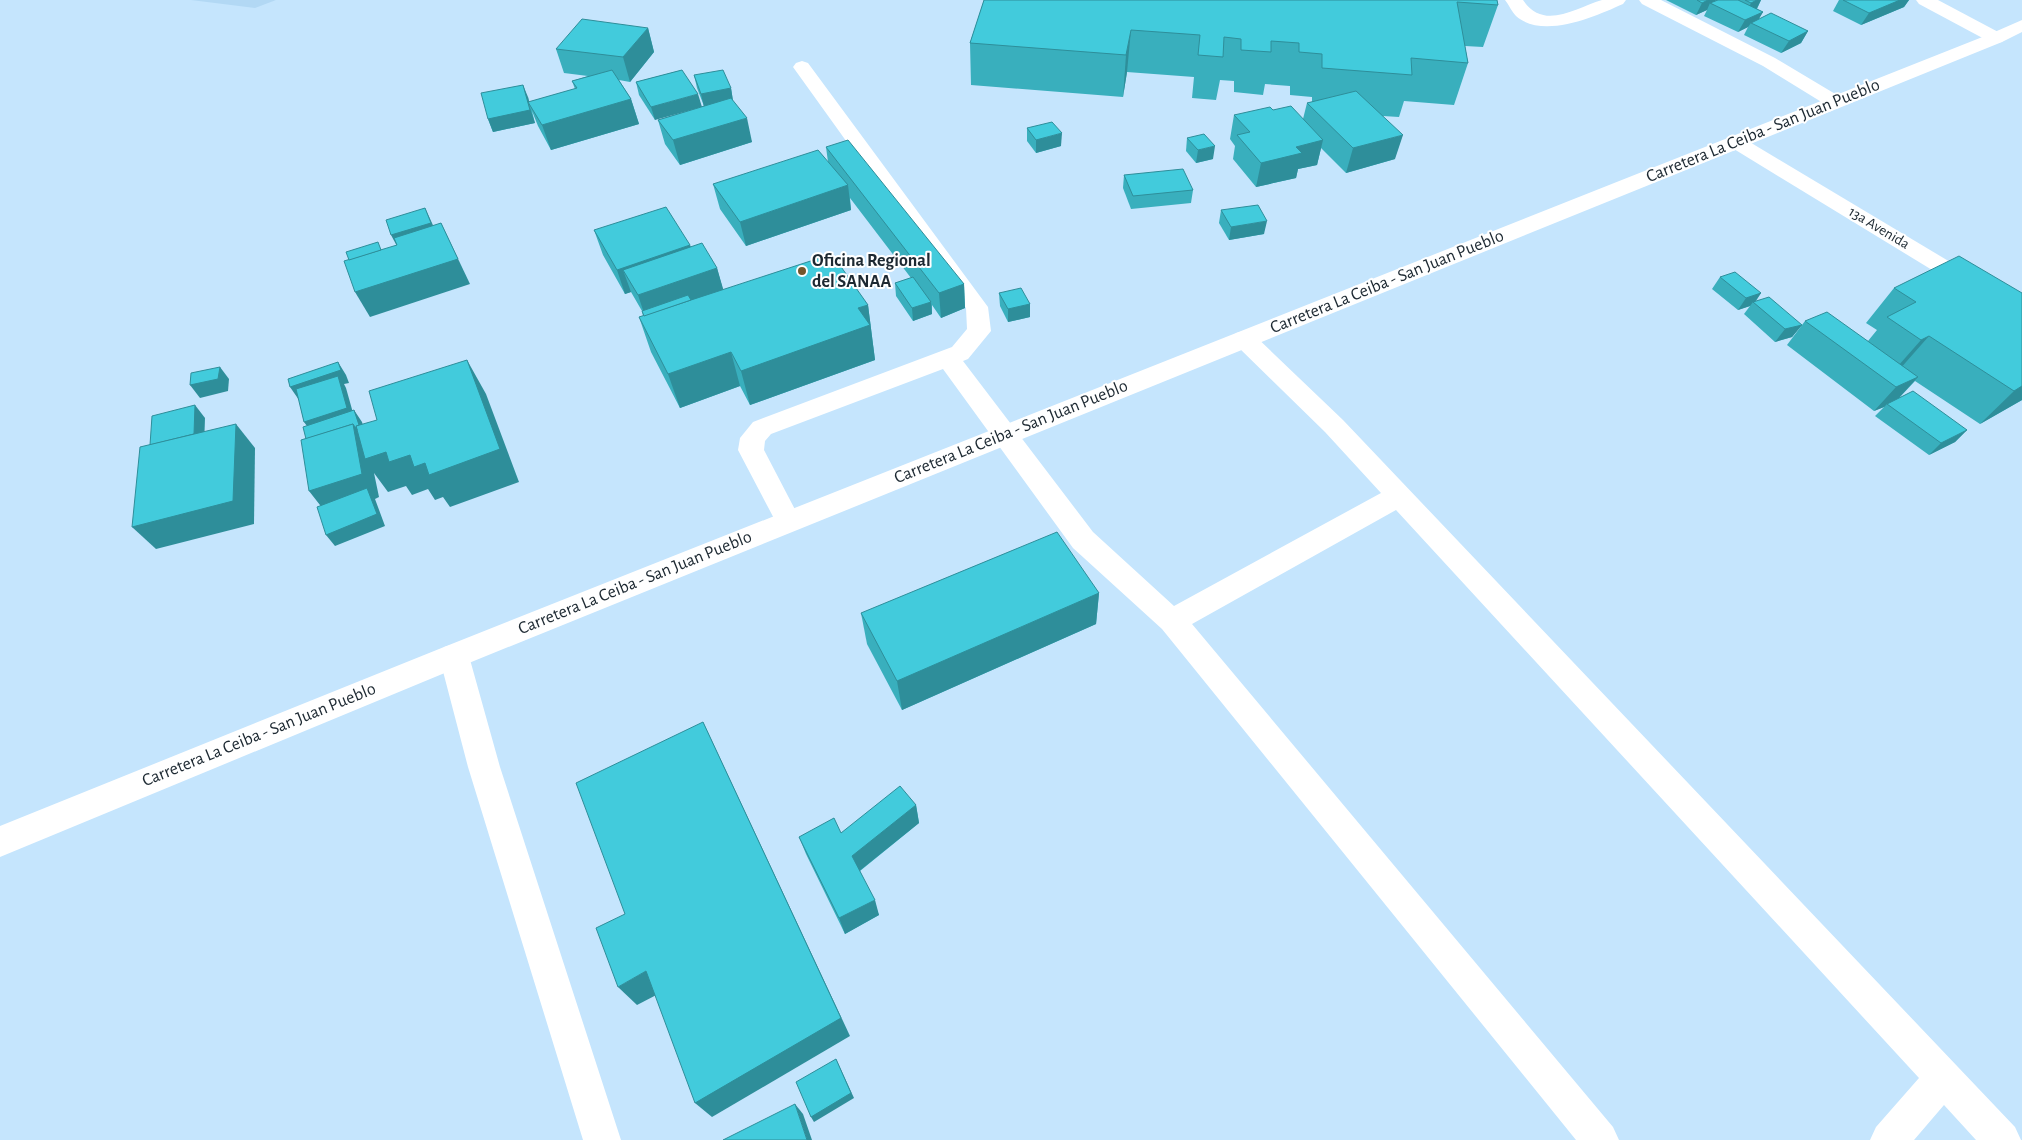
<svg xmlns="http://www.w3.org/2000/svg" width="2022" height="1140" viewBox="0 0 2022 1140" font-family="'Alegreya Sans',sans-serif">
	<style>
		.built { fill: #b2d8f4 }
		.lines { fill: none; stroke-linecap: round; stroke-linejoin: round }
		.minor { fill: #fff; fill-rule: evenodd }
		.major { fill: #fff; fill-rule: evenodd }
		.wall { fill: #39afbd }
		.shaded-wall { fill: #2e8e9a }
		.building { fill: #42cbdc; stroke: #2e8e9a }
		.poi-dot { fill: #74552a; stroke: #fff; stroke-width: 2 }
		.labels { text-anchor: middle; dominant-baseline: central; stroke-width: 4; stroke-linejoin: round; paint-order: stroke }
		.far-street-label { font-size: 15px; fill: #1d2932; stroke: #fff }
		.street-label { font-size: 18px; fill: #1d2932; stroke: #fff }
		.poi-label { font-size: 18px; font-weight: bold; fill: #1d2932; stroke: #fff; text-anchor: start }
	</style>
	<rect width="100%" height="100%" fill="#c5e5fd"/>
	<path class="built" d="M191,0h85l-21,8z"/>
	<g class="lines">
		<g class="minor">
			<path d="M1505,0h18c21,31 52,8 79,0 7,0 16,0 24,0l-3,4c-27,12 -80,36 -107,12 -4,-4 -7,-11 -11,-16z"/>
			<path d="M1639,0h22l114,58 67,40 3,4 -3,4 -7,2 -7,-2 -65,-40 -121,-62z"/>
			<path d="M1916,0h22l64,34 3,4 -3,4 -6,1 -6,-1 -71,-38z"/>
			<path d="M802,61l6,2 180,244 3,24 -23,28 -5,2 130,171 81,74 207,-113 -56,-61 -89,-87 -4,-6 4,-6 8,-2 8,2 91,87 672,707 6,13h-45l-32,-35 -30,35h-44l6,-13 43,-49 -523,-568 -204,114 421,503 6,13h-43l-414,-511 -89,-81 -130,-179 -172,65 -6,7 -1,9 37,71 -4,7 -9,3 -9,-3 -41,-78 2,-12 13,-16 199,-75 15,-18 -1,-21 -173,-241 3,-4z"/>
			<path d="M1736,136l7,2 279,167v18l-8,-3 -285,-174 -3,-4 3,-4z"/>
			<path d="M454,644l10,3 5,9 31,111 121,373h-38l-115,-373 -29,-111 5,-9z"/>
		</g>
		<path class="major" d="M2022,20v12l-20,10 -1538,623 -464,192v-31l444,-179 1546,-613z"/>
	</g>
	<g class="wall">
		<path d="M984,0h513l1,5 -15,42 -18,-1 3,17 -14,42 -50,-4 -5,16 -16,-1 12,43 -49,14 -25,-25 -4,17 -19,4 -2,9 -40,9 -23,-28 2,-13 -5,-7 4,-24 39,-5 30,9 4,-16 5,-1v-5l-22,-2v-9l-25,-2 -2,11 -29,-3v-11l-14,-1 -4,20 -24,-2 2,-21 -67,-5 -4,25 -152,-12 -1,-42z"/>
		<path d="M1666,0h50l-1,1 3,-1h43l-4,9 6,3 -5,7 50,12 -7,12 -20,10 -37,-18 4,-8 -10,5 -34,-16 3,-6 -11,5z"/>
		<path d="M1839,0h70l-5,7 -43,18 -28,-14z"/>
		<path d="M648,28l6,24 -24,30 -11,-2 12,19 8,25 -88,26 -13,-24 -6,-15 3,12 -42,9 -5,-13 40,-22 1,5 46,-13 -3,-8 16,-5 -24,-3 -8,-24z"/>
		<path d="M682,70l-27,50 -16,-25 -3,-13z"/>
		<path d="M694,75l37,13 2,13 19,41 -72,23 -15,-21 -7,-24 46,-14 -7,-18z"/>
		<path d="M1027,128l34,18 -25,7 -9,-12z"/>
		<path d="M1187,138l26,21 -17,4 -10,-12z"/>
		<path d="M826,147l138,137 1,24 -24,10 -9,-13v9l-19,7 -17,-25 -1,-13 16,-5 -61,-80 1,12 -105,36 -26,-37 -7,-25 115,-22z"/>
		<path d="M1124,175l69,15 -2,13 -60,6 -8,-21z"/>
		<path d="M1221,210l43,24 -35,6 -10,-17z"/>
		<path d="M594,230l96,15 1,2 26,21 6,22 145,15 7,55 -125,45 -10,-19 -60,22 -29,-56 -12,-35 4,-1 -1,-5 -11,-19 -6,2 -22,-39z"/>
		<path d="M1720,277l41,16 -5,8 46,24 -10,12 -17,5 -31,-28 6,-8 -12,4 -26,-21z"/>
		<path d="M1894,288l128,5v107l-42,24 -65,-43 -15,16 67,33 -12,12 -26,13 -54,-39 9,-9 -10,4 -87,-66 18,-24 63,20 9,-11 -11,-7z"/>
		<path d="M999,293l31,11v13l-22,5 -8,-16z"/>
		<path d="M1099,593l-3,31 -194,86 -35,-66 -6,-31z"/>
		<path d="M916,805l3,18 -59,48 19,44 -34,19 -39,-80 -7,-17 42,-4z"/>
	</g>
	<g class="shaded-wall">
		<path d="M1708,0h8l-3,5 -3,-2 -3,7 -11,5 6,-12z"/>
		<path d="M1757,0h4l-5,10 -11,5 6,-12z"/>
		<path d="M1900,0h9l-5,7 -43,18 8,-12z"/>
		<path d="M1763,12l-7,12 -5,-1 -3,4 -10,5 7,-12z"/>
		<path d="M648,28l6,24 -24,30 -7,-25z"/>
		<path d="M1131,30l-4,42 -4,25 3,-42z"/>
		<path d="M1808,31l-7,12 -20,10 8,-12z"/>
		<path d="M523,85l5,12 2,8 -2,-3 7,21 -42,9 -5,-13z"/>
		<path d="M731,88l2,13 -29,6 -3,-13z"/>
		<path d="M698,94l4,13 -47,13 -4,-13z"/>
		<path d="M631,99l8,25 -88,26 -9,-25z"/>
		<path d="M747,118l5,24 -72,23 -7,-25z"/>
		<path d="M1062,133l-1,13 -25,7v-13z"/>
		<path d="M1403,135l-8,24 -49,14 7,-25z"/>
		<path d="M1323,140l-6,25 -19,4 -2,9 -40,9 5,-24 35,-16z"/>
		<path d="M1215,146l-2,13 -17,4 2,-13z"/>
		<path d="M848,185l3,25 -105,36 -6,-24z"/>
		<path d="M425,208l13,28 -40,12 -7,-13z"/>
		<path d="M1267,221l-3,13 -35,6 2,-13z"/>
		<path d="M441,223l29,61 -100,33 -15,-25z"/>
		<path d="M690,245l7,25h-74l8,22 -6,2 -8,-24z"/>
		<path d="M717,268l7,24 -78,27 -8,-24z"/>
		<path d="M964,284l1,24 -24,10 -2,-25z"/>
		<path d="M1761,293l-7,10 -1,-1 -3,4 -12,4 8,-12z"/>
		<path d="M931,302l1,12 -19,7 -1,-13z"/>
		<path d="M1030,304v13l-22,5v-13z"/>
		<path d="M868,305l7,55 -125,45 -9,-34 117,-63z"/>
		<path d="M1802,325l-10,12 -17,5 10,-13z"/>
		<path d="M1929,336l-30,34 -8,4 30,-34z"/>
		<path d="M731,352l9,34 -60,22 -12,-34z"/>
		<path d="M467,360l19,34 33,88 -69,25 -7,-10 -8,3 -7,-11 -16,6 -6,-9 -18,6 -14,-19 5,24 -4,2 10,27 -50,20 -9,-11 1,-21 -18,-23 44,-67 1,-14 8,12 6,20 18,10 24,3 15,8z"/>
		<path d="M338,362l8,13 3,8 -5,1 2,4 9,32 -42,14 -9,-12 -5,-22 -9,-13z"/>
		<path d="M220,367l9,12 -1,12 -28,7 -10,-13z"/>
		<path d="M1918,377l-22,24 -9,3 -3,3 -10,4 22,-24z"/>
		<path d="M2022,386v14l-42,24 34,-33z"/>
		<path d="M195,405l10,13 -1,29 -43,11z"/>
		<path d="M236,424l19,24 -1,76 -98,25 -24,-22z"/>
		<path d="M1967,430l-12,12 -26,13 12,-12z"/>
		<path d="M1099,593l-3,31 -194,86 -5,-29z"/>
		<path d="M703,722l147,314 -138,81 -17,-14z"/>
		<path d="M916,805l3,18 -61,49 -6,-16z"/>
		<path d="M875,900l4,15 -34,19 -6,-16z"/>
		<path d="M646,971l18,20 -27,14 -19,-18z"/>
		<path d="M836,1059l18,39 -40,24 -3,-5z"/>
		<path d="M795,1104l8,10 9,26h-5z"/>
	</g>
	<g class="building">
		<path d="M984,0h513l1,5 -41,-3 11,61 -57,-5 1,17 -90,-7v-14l-23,-2v-9l-28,-2v11l-30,-2v-11l-17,-2 -1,20 -25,-2 2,-20 -69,-5 -5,25 -156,-12z"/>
		<path d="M1697,0h11l-6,3z"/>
		<path d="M1718,0h20l25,12 -18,8 -35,-17z"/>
		<path d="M1745,0h12l-6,3z"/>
		<path d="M1843,0h57l-31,13z"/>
		<path d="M1771,13l37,18 -19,10 -38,-18z"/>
		<path d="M582,19l66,9 -25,29 -67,-8z"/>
		<path d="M612,70l19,29 -89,26 -14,-23 49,-14 -5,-7z"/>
		<path d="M682,70l16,24 -47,13 -15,-25z"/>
		<path d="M723,70l8,18 -30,6 -7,-19z"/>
		<path d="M523,85l7,25 -42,9 -7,-26z"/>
		<path d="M1356,91l47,44 -50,13 -46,-45z"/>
		<path d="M731,98l16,20 -74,22 -15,-20z"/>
		<path d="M1291,106l32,34 -27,7 6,6 -41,10 -24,-28 13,-3 -16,-17 36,-8 3,3z"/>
		<path d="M1052,122l10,11 -26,7 -9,-12z"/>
		<path d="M1204,134l11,12 -17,4 -11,-12z"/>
		<path d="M848,140l116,144 -25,9 -113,-146z"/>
		<path d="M818,150l30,35 -108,37 -27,-38z"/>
		<path d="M1183,169l10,21 -60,6 -9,-21z"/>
		<path d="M1258,205l9,16 -36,6 -10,-17z"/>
		<path d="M666,207l24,38 -73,25 -23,-40z"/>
		<path d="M425,208l6,15 -40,12 -5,-15z"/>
		<path d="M441,223l17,36 -103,33 -11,-31 53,-16 -3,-7z"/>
		<path d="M378,242l3,8 -32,10 -3,-8z"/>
		<path d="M702,243l15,25 -79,27 -15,-25z"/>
		<path d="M832,254l36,51 -10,3 12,17 -129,46 -10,-19 -63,22 -29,-57z"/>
		<path d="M1959,256l63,37v93l-8,5 -85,-55 -8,4 -34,-23 29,-15 -22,-14z"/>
		<path d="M1735,272l26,21 -15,5 -26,-21z"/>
		<path d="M913,277l18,25 -19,6 -17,-25z"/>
		<path d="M1021,288l9,16 -22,5 -9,-16z"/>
		<path d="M688,295l3,5 -47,16 -2,-5z"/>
		<path d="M1769,297l33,28 -17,4 -32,-27z"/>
		<path d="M1827,312l91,65 -22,10 -91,-66z"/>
		<path d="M467,360l33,89 -71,26 -4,-12 -11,4 -4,-12 -21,7 -3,-10 -21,7 -9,-33 21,-6 -8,-29z"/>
		<path d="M338,362l3,8 -51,17 -2,-8z"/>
		<path d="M220,367l-2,12 -28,6 1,-12z"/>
		<path d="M338,376l9,32 -43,14 -8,-33z"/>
		<path d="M1913,391l54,39 -26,13 -54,-39z"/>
		<path d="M195,405l-1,29 -44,11 2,-29z"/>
		<path d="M354,410l5,15 -3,1 1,4 -4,-6 -47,15 -3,-12z"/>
		<path d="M236,424l-3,77 -101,26 8,-80z"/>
		<path d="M353,424l9,50 -53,17 -8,-51z"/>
		<path d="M367,488l10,26 -51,21 -9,-28z"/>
		<path d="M1057,532l42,61 -202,88 -36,-68z"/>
		<path d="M703,722l138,296 -146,85 -49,-132 -28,16 -22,-59 29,-14 -49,-131z"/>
		<path d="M900,786l16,19 -64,51 23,44 -36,18 -40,-81 35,-19 7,15z"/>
		<path d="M836,1059l15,34 -40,24 -15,-35z"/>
		<path d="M795,1104l12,36h-84z"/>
	</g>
	<circle class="poi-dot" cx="802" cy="271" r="5"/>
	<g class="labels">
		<g class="far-street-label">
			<text transform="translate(1879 228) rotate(31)">13a Avenida</text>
		</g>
		<g class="street-label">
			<text transform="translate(1763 131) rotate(-22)">Carretera La Ceiba - San Juan Pueblo</text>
			<text transform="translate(1387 282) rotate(-22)">Carretera La Ceiba - San Juan Pueblo</text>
			<text transform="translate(1011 432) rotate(-22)">Carretera La Ceiba - San Juan Pueblo</text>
			<text transform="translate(635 583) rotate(-22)">Carretera La Ceiba - San Juan Pueblo</text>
			<text transform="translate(259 735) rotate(-22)">Carretera La Ceiba - San Juan Pueblo</text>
		</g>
		<g class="poi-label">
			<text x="812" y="261">Oficina Regional<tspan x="812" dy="21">del SANAA</tspan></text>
		</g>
	</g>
</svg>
